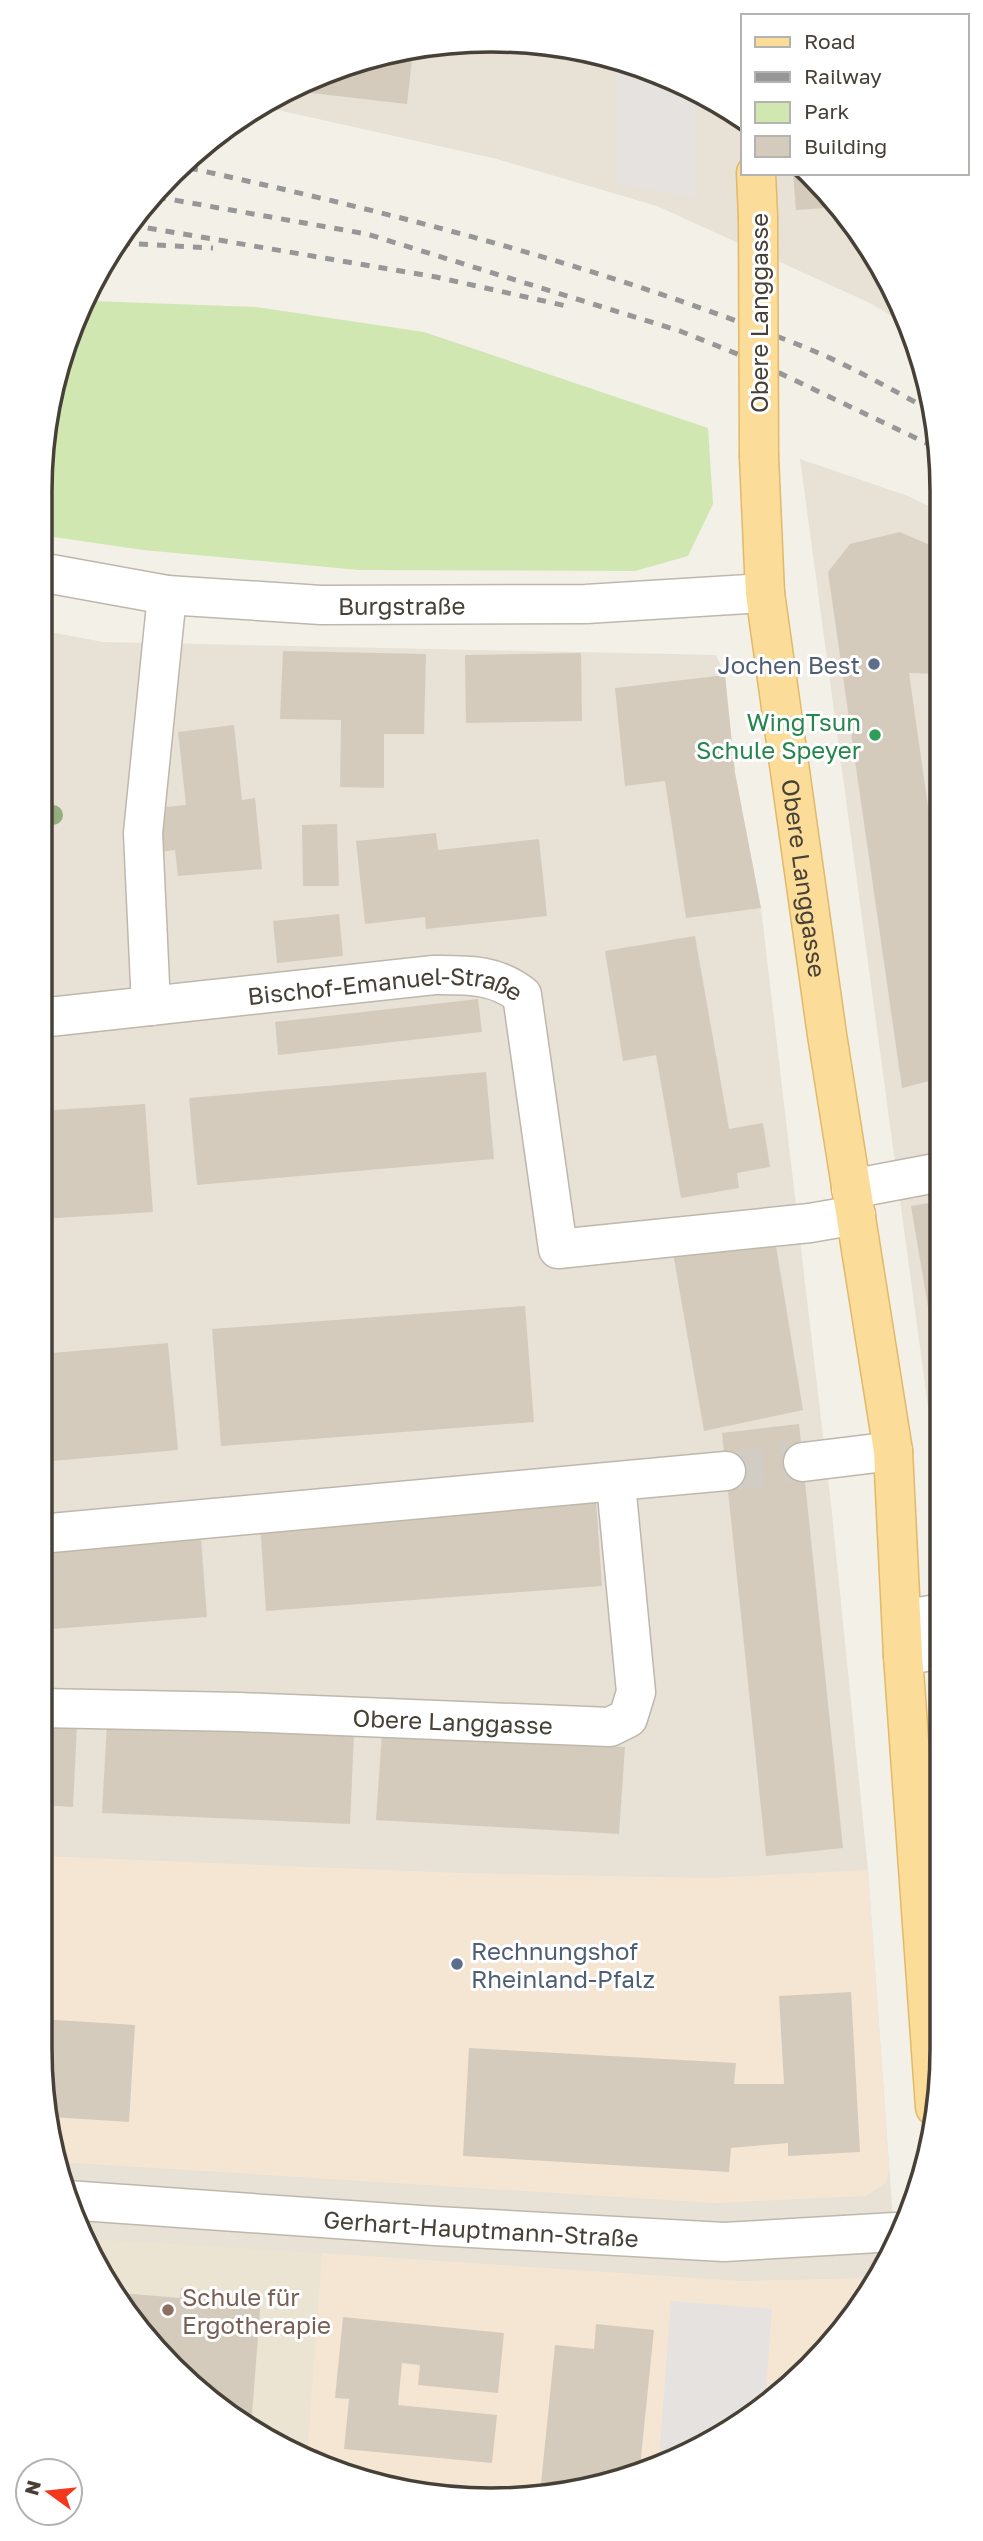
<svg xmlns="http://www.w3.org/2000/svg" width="983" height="2541" viewBox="0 0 983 2541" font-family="'Golos Text',sans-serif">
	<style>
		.residential { fill: #e7e1d6 }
		.commercial { fill: #f5e6d4 }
		.education { fill: #ece4d2 }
		.green { fill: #d0e7b2 }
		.parking { fill: #e5e2df }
		.building { fill: #d5cbbd }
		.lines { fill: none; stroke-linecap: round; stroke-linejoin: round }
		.minor-tunnel { stroke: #d1cdc5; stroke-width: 38; stroke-dasharray: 38 19; stroke-linecap: butt }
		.minor-casing { stroke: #bfb7ab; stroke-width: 41 }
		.major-casing { stroke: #e1b969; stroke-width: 41 }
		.minor { stroke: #fff; stroke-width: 38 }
		.major { stroke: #fbdc99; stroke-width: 38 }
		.rail { stroke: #979797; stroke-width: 5; stroke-dasharray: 9 9; stroke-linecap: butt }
		.major-bridge-casing { stroke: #e1b969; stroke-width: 41; stroke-linecap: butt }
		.major-bridge { stroke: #fbdc99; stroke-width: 38 }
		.tree { fill: #96ad80 }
		.service-dot { fill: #5c6f8a; stroke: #fff; stroke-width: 2.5 }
		.leisure-dot { fill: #2e9e5b; stroke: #fff; stroke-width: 2.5 }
		.education-dot { fill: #8d6e63; stroke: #fff; stroke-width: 2.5 }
		.labels { text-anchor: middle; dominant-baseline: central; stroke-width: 6; stroke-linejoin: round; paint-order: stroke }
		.street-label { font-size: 24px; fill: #474037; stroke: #fff }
		.service-label { font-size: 24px; fill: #4e5e75; stroke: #fff; text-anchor: end }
		.leisure-label { font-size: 24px; fill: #27864d; stroke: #fff; text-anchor: end }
		.education-label { font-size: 24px; fill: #785e54; stroke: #fff; text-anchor: start }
		.rim { fill: none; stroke: #474037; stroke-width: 3.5 }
	</style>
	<rect width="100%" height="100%" fill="#f3f0e8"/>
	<g class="residential">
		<path d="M433,44l176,12 133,60 1,57h64l23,21 66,98 10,33 -34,-21 -215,-98 -160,-47 -237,-53 6,-5z"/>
		<path d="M800,459l108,37 31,15 2,992z"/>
		<path d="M40,630l63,12 613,13 9,20 10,98 26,135 70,596 37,366 26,364 -44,90 -108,101 -162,67 -148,5 -166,-57 -114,-93 -88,-152 -24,-146z"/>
	</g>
	<g class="commercial">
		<path d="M40,1856l421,17 248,5 159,-8 21,299 -2,13 -21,14 -151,7 -656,-41 -19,-113z"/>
		<path d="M322,2253l419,28 131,-3 -22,46 -108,101 -162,67 -141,5 -132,-43z"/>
	</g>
	<path class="education" d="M90,2239l232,14 -15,201 -41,-14 -114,-93z"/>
	<path class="green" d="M92,301l164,6 168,25 284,96 5,76 -25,52 -53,15 -276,-1 -216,-20 -103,-15v-44l16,-117z"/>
	<g class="parking">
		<path d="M616,59l79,36v103l-79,-15z"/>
		<path d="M671,2301l101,8 -7,94 -23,22 -83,34z"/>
	</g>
	<g class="building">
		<path d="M413,51l-6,53 -113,-13 72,-24z"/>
		<path d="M793,173h14l23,21 9,13 -43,3z"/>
		<path d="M900,532l39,17v125l-30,-1 31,218v187l-38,10 -74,-516 22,-28z"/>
		<path d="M283,651l143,3 -2,80h-40v54l-44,-1 1,-67 -61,-1z"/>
		<path d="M581,653l1,68 -116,2 -1,-68z"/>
		<path d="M725,675l10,98 26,135 -75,10 -21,-137 -40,5 -10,-98z"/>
		<path d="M234,725l8,75 13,-2 7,71 -84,7 -3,-26 -16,2 -4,-44 31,-3 -8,-73z"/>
		<path d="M337,824l2,62h-36l-1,-61z"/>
		<path d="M436,833l2,17 101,-11 8,77 -121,13 -1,-12 -60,7 -9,-83z"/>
		<path d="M339,914l4,42 -66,7 -4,-42z"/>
		<path d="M695,936l34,193 34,-6 7,44 -33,6 2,15 -58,10 -25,-143 -33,6 -18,-110z"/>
		<path d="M478,999l4,33 -204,23 -3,-33z"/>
		<path d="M486,1072l8,87 -297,26 -8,-87z"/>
		<path d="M145,1104l8,108 -113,7v-108z"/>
		<path d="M941,1201v177h-1l-29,-172z"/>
		<path d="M774,1234l29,176 -99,21 -31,-178z"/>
		<path d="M525,1306l9,116 -313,24 -9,-117z"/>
		<path d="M168,1343l10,107 -138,12v-108z"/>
		<path d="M799,1424l44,424 -77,8 -44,-423z"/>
		<path d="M596,1499l6,87 -336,25 -6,-88z"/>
		<path d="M201,1539l6,78 -167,13v-80z"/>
		<path d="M107,1723l247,11 -4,90 -248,-11z"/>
		<path d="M40,1724l37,1 -4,82 -33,-2z"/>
		<path d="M382,1733l243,14 -6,87 -243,-14z"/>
		<path d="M851,1992l9,160 -72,4v-13l-57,5 -2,24 -266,-16 6,-108 267,15 -2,21h50l-5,-88z"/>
		<path d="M40,2019l95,6 -6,97 -78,-5 -11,-67z"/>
		<path d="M181,2288l19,2v4l61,4 -10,130 -99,-81 -31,-54 59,5z"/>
		<path d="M343,2317l161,16 -6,60 -80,-8 2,-20 -18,-2 -4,42 99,10 -5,48 -148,-14 5,-50 -14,-1z"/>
		<path d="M596,2324l58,6 -14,137 -60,25 -40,1 15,-148 39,4z"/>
	</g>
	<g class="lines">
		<path class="minor-tunnel" d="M726,1471l77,-9"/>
		<g class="minor-casing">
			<g id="minor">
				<path id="s1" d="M40,572l127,23 154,10 265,-1 179,-11"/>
				<path d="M151,1006l-8,-173 24,-238"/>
				<path id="s2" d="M40,1018l394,-43c34,0 61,-1 88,20l36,254 252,-26 46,-8"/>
				<path d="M851,1189l90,-17"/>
				<path d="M803,1462l90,-11"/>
				<path d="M40,1534l686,-63"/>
				<path d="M902,1620l40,-7"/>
				<path d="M903,1656l39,-7"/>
				<path id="s3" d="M40,1708l199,4 371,15 18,-9 8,-26 -20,-208"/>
				<path id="s4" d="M67,2200l368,26 289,16 171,-10"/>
			</g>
		</g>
		<g class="major-casing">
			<g id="major">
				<path d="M756,173l2,44"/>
				<path id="s5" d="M759,457l6,136 62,442 66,416 10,205 32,451"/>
			</g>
		</g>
		<use href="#minor" class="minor"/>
		<use href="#major" class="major"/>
		<g class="rail">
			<path d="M189,168c210,46 420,100 620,181 42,17 83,41 123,62"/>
			<path d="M157,197l210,37 313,97 70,28 189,90"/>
			<path d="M130,225l306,52 135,30"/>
			<path d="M121,243l92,5"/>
		</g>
		<g class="major-bridge-casing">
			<path id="major-bridge" d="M758,217l1,240"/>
		</g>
		<use href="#major-bridge" class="major-bridge"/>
	</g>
	<circle class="tree" cx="53" cy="815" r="10"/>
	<g class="service-dot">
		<circle cx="874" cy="664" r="7"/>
		<circle cx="457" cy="1964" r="7"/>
	</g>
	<circle class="leisure-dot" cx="875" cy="735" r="7"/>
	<circle class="education-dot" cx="168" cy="2310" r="7"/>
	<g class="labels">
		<g class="street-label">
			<text transform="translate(758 313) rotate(-90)">Obere Langgasse</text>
			<text stroke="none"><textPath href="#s1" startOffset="364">Burgstraße</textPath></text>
			<text stroke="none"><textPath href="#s5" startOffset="424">Obere Langgasse</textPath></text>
			<text stroke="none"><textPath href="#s2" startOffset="348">Bischof-Emanuel-Straße</textPath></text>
			<text stroke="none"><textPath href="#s3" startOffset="413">Obere Langgasse</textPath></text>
			<text stroke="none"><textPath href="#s4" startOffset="415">Gerhart-Hauptmann-Straße</textPath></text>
		</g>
		<g class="service-label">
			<text x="860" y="664">Jochen Best</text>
			<text x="471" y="1950" text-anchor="start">Rechnungshof<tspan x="471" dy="28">Rheinland-Pfalz</tspan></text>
		</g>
		<g class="leisure-label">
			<text x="861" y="721">WingTsun<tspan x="861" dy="28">Schule Speyer</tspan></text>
		</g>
		<g class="education-label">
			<text x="182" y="2296">Schule für<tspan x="182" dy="28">Ergotherapie</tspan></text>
		</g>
	</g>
	<path d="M0 0H983V2541H0ZM491 52H491A439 439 0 0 1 930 491V2049A439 439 0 0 1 491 2488H491A439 439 0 0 1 52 2049V491A439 439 0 0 1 491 52Z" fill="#fff" fill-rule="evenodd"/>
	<path class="rim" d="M491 52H491A439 439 0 0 1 930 491V2049A439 439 0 0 1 491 2488H491A439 439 0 0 1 52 2049V491A439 439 0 0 1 491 52Z"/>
	<rect x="741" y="14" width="228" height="161" fill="#ffffff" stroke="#b5b3af" stroke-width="2"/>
	<rect x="755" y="37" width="35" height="10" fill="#fbdc99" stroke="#b5b3af" stroke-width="2"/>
	<text x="804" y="49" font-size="21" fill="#474037">Road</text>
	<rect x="755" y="72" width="35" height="10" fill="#979797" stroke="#b5b3af" stroke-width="2"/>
	<text x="804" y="84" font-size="21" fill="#474037">Railway</text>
	<rect x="755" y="102" width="35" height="21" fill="#d0e7b2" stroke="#b5b3af" stroke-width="2"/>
	<text x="804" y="119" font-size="21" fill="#474037">Park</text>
	<rect x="755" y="136" width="35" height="21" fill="#d5cbbd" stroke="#b5b3af" stroke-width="2"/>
	<text x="804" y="154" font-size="21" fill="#474037">Building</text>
	<g transform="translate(49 2492) rotate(285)"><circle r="33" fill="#ffffff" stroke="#b5b3af" stroke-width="2"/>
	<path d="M0-5L12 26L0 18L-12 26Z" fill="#f4381e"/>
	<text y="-10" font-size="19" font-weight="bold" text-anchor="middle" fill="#474037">N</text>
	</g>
</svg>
